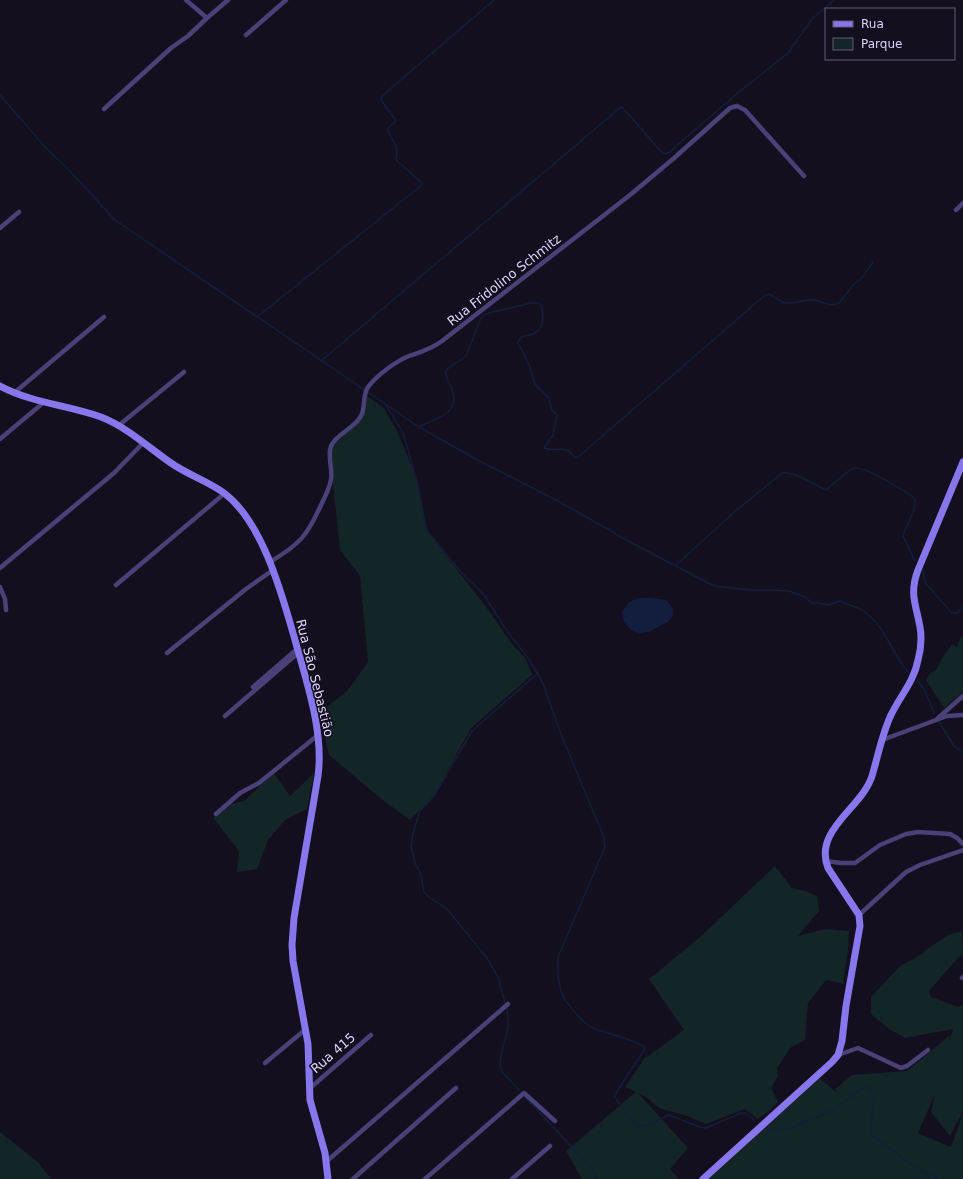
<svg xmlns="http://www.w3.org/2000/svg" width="963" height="1179" viewBox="0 0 963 1179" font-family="'DejaVu Sans',sans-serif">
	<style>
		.green { fill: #132527 }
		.water { fill: #131e3e }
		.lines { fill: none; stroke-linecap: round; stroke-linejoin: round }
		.stream { stroke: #131e3e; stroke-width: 1.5 }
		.street { stroke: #494177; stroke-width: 4.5 }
		.secondary { stroke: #8876ec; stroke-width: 7 }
		.labels { text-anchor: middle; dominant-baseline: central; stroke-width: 3; stroke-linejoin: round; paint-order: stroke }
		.street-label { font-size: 13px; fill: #dcd2f9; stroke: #140f1e }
	</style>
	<rect width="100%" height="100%" fill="#140f1e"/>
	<g class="green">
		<path d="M367,396l17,12 13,23 20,48 10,52 62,80 23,33 14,15 6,16 -61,53 -37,68 -24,24 -30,-22 -51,-43 -10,-42 28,-22 21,-29 -8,-86 -20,-26 -8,-76 -1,-27 26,-25z"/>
		<path d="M963,636v56l-19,16 -18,-28 4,-7 6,-3 7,-13 9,-13 5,3 3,-8z"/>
		<path d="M274,773l16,23 24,-23 -7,36 -22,11 -17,20 -11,29 -20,3 2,-21 -26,-33 9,-6 9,-8 13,-3z"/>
		<path d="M775,866l17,22 14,3 11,5 2,15 -21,25 27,-7 24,2 -1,20 -5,33 -17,-4 -18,23 -3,37 -15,8 -13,21 1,7 -7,12 7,14 -8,8 -12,9 -13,-10 -39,15 -19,-8 -28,-8 -13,-11 -8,-4 50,55 -18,21 9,10h-97l-16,-28 70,-59 -11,-5 19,-28 40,-29 -35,-51 50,-41z"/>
		<path d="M962,931l1,23 -6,5 -28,32 2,6 27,10 5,-2v106l-13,25 -19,-24 4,-18 -17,39 33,14 12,-34v66h-256l113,-101 17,15 -2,-4 17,-14 55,-4 43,-36 -1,8 4,-14 -48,9 -16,-9 -18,-15v-17l29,-31 19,-10 11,-9 18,-12z"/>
		<path d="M0,1132l38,30 13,17h-51z"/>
	</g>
	<path class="water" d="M638,598h13l15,2 7,9v7l-5,6 -20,10 -9,1 -8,-3 -7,-8 -2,-10 7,-10z"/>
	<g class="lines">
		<g class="stream">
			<path d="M0,95l46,53 22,21 47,51 304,207 62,35 79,40 70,40 84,44 36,4h21l18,1 16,6 7,6h7l10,2 11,-4c8,4 19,6 26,12 20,15 26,41 42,59"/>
			<path d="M257,317l166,-133 -27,-24 1,-11 -10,-20 9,-8 -15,-21 1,-4 112,-96"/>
			<path d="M321,361l300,-254 2,1 40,46 5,-1 71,-61 49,-39 24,-34 22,-19"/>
			<path d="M386,405l17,28 15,52 7,38 2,8 34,41 23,23 21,33 23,30 14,23 19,53 42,101 2,12 -47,110c-1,10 0,23 3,34 4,12 22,33 34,38 17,6 35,9 50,18l-1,3 -30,46 22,30c10,3 24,-8 33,-11l31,12 6,1 35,-15h4l9,7"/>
			<path d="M420,426c19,-7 42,-14 31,-40 -2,-4 -6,-10 -5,-15 2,-5 15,-10 20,-15l15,-38 4,-4 46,-11h8l2,2c3,10 4,24 -8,29 -4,2 -8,1 -12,3l-3,6 11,22 6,19 13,13 4,13 5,5 -4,20 -9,13c13,5 22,-5 30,9l3,1 187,-162 5,-2 15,9c10,1 20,-4 30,-3 9,1 16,8 25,3l15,-19 8,-6 11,-16"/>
			<path d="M676,565l55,-50 51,-42c12,-2 33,12 44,17 7,-5 22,-21 29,-22 8,-2 53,24 60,31v5l-1,7 -9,19 -2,6 12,25"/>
			<path d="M922,568l4,16 26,29h5l6,-6"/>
			<path d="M918,681l7,10 9,22"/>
			<path d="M939,722l15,24 9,7"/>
			<path d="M505,1003l-7,-26 -11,-19 -40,-49 -18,-12 -5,-5 -3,-18 -6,-11 -4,-17 2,-13 7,-22 14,-15 38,-65 66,-58"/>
			<path d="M507,1008c0,6 2,13 1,19 -1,14 -12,31 -6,45l17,18"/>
			<path d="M525,1097l58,62 11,13 3,7"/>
			<path d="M765,1127l9,4 16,-3 46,-19 24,-20 7,-2 7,9 -3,31v5l4,5 37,28 26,14"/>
		</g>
		<g class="street">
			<path d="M186,0l21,18 21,-18"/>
			<path d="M246,35l40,-35"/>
			<path d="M104,109l67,-61 17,-12 19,-18"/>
			<path d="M956,210l7,-7"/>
			<path d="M0,228l19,-16"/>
			<path d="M14,393l90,-76"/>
			<path d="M118,426l66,-54"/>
			<path d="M0,439l43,-36"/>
			<path d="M270,562c30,-18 37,-26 51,-57 4,-9 9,-17 10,-26 2,-11 -4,-22 0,-33 6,-13 23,-17 30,-30 5,-9 1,-20 7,-29 8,-11 28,-26 41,-31 11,-4 23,-7 33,-15l188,-146 43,-36 57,-51 7,-2 8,4 59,66"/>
			<path d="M0,568l114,-95 29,-30"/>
			<path d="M116,585l109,-92"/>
			<path d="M0,587l5,12 1,11"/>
			<path d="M167,653l79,-64 27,-19"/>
			<path d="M253,687l44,-38"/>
			<path d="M225,716l73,-63"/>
			<path d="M938,718l25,-22"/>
			<path d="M882,740l65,-24 16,-1"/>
			<path d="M216,814l24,-21 19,-10 59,-48"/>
			<path d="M826,861l15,2h14l25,-18 26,-11 12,-2 32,2 7,4 6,6"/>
			<path d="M859,915l47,-43 14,-7 43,-15"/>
			<path d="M962,978l1,-1"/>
			<path d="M838,1055l20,-7 43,20 6,-2 21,-16"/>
			<path d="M265,1063l41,-34"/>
			<path d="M309,1089l62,-54"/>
			<path d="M327,1161l181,-157"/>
			<path d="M353,1179l103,-91"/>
			<path d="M425,1179l99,-86 31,28"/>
			<path d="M512,1179l38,-33"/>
		</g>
		<g class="secondary">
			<path d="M0,386c32,17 67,19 101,31 26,10 48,31 70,46 17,12 37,18 53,30 39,29 58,102 71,147 12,43 29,93 23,136l-24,142 -2,27 1,16 15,83 2,56 15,53 3,26"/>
			<path d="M703,1179l129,-117 6,-7 4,-14 4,-35 14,-80 -1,-11 -31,-47c-15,-38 34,-60 44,-92 6,-20 10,-42 19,-61 9,-19 23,-33 27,-55 3,-11 4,-22 2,-33 -4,-23 -11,-33 -2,-57l45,-108"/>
		</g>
	</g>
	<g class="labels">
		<g class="street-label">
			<text transform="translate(504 280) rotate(-38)">Rua Fridolino Schmitz</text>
			<text transform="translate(315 678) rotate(76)">Rua São Sebastião</text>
			<text transform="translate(333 1053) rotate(-41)">Rua 415</text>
		</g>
	</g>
	<rect x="825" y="8" width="130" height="52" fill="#140f1e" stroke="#645d76"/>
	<rect x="833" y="21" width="20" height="6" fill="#8876ec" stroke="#645d76"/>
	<text x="861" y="28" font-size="12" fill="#dcd2f9">Rua</text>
	<rect x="833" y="38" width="20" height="12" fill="#132527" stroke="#645d76"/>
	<text x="861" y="48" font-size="12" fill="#dcd2f9">Parque</text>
</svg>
